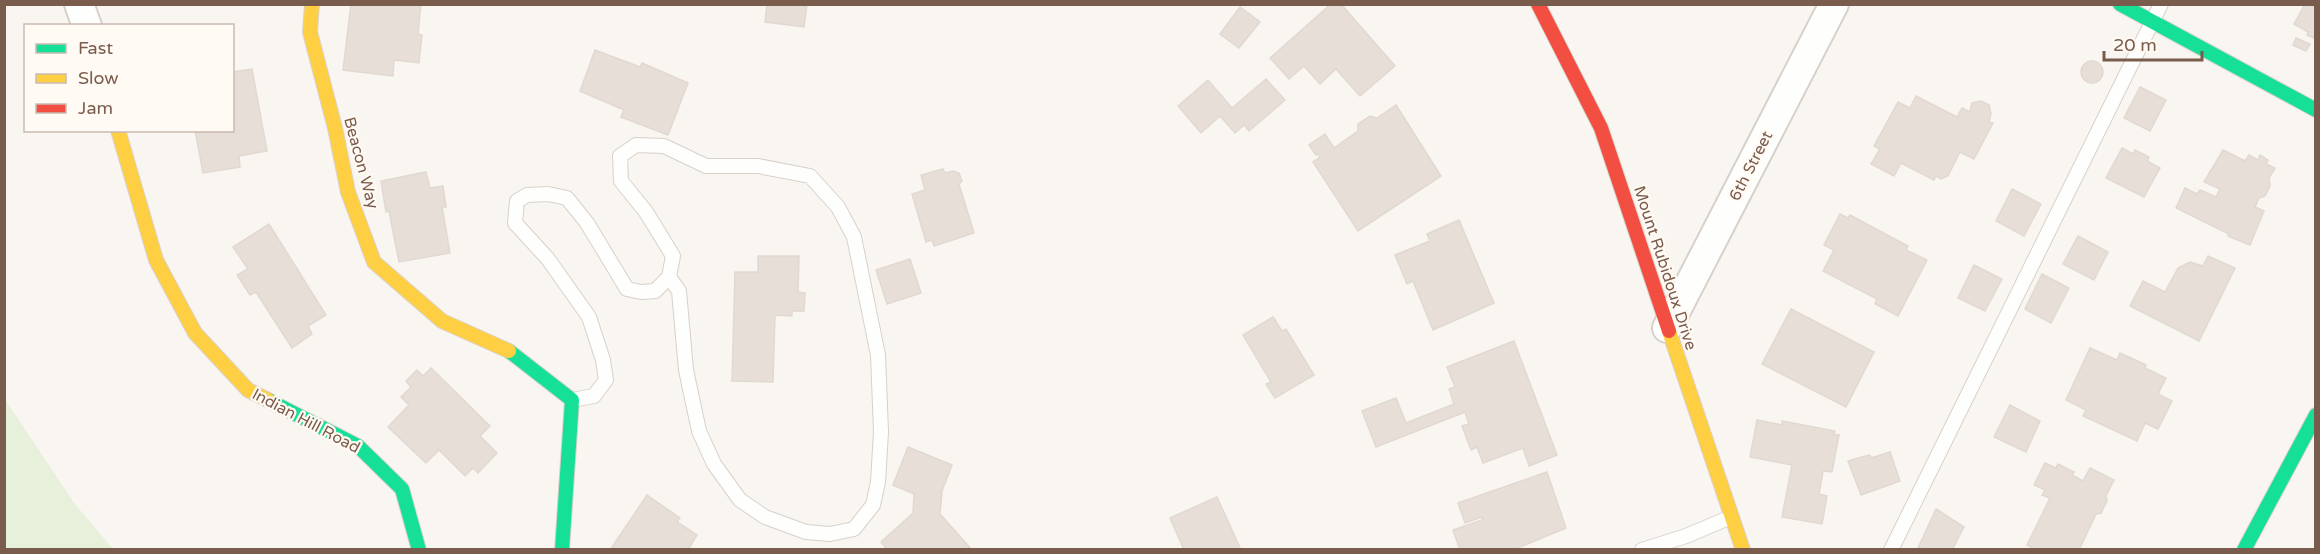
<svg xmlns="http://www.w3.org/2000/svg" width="2320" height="554" viewBox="0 0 2320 554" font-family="'Varela Round',sans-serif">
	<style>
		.green { fill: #e7f0db }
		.building { fill: #e6ded7; stroke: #e2d8d2; stroke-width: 1.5 }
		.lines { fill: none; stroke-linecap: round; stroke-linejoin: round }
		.lane-casing { stroke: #d7d1cb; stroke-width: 16 }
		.street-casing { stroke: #d7d1cb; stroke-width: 32 }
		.fast-casing { stroke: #d9d2cb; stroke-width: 16 }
		.slow-casing { stroke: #d9d2cb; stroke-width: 16 }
		.jam-casing { stroke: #d9d2cb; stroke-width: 16 }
		.lane { stroke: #fefefd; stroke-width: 14 }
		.street { stroke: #fefefd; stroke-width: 28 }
		.fast { stroke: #16e098; stroke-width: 14 }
		.slow { stroke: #ffcf43; stroke-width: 14 }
		.jam { stroke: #f24e42; stroke-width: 14 }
		.labels { text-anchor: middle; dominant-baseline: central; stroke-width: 4.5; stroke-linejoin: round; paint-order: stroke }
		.street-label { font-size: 16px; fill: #7a5c4d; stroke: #fffaf3 }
	</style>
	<rect width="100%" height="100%" fill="#f9f5f0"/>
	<path class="green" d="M4,398l70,105 39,46h-108z"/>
	<g class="building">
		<path d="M351,4h70l-3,30 4,1 -3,28 -25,-3 -1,16 -50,-6z"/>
		<path d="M767,4h40l-3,23 -39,-5z"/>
		<path d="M1331,4h10l54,62 -35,30 -24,-27 -16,15 -16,-18 -15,13 -19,-21z"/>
		<path d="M2301,4h15v35l-9,-4 1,-3 -14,-8 10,-18z"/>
		<path d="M1240,7l20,15 -21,26 -19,-14z"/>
		<path d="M2296,38l14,6 -4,7 -13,-6z"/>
		<path d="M595,50l45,17 2,-4 46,20 -20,52 -47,-18 3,-7 -44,-19z"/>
		<circle cx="2092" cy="72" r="11"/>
		<path d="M252,69l15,82 -28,5 1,11 -37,6 -8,-43h37v-58z"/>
		<path d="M1266,79l19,21 -36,31 -5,-6 -9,8 -15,-17 -19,17 -23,-27 30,-26 24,28z"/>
		<path d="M2140,87l26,13 -16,31 -26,-13z"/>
		<path d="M1916,96l41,21 5,-9 8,4 2,-9 9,-2 8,4 2,9 -2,8 4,1 -19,36 -14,-7 -12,24 -7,3 -5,-3 -2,4 -33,-17 -7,13 -23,-12 9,-15 -6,-3 24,-44 12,6z"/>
		<path d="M1396,105l45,71 -83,55 -45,-69 7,-5 -2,-3 -2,1 -7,-10 16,-11 9,14 24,-17v-7l12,-8 7,2z"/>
		<path d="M2122,148l11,6 2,-4 14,7 -2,4 13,7 -16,29 -38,-19z"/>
		<path d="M2223,150l22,11 4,-6 9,5 2,-5 8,5 -2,4 9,4 -6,10 1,8 -5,10 -6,2 -4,9 9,4 -14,34 -22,-9 1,-2 -53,-26 9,-20 12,6 3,-4 16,7 4,-8 -16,-7z"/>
		<path d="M943,169l2,4 8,-2 6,2 3,8 -3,3 15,49 -40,13 -2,-6 -6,2 -14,-48 13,-4 -4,-15z"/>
		<path d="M426,172l4,16 13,-2 3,21h-4l8,46 -51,9 -10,-51 -3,1 -5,-31z"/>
		<path d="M2012,189l29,15 -17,32 -28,-15z"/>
		<path d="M1840,214l8,4 2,-3 58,31 -2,4 21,10 -29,56 -23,-12 2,-5 -54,-28 11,-21 -10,-5z"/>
		<path d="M1459,220l35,83 -61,27 -20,-49 -6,3 -12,-29 35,-14 -3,-7z"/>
		<path d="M269,224l57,91 -18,11 4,8 -20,14 -36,-56 -6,3 -13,-20 11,-6 -15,-22z"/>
		<path d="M2078,236l30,16 -14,28 -31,-16z"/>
		<path d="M758,256h41l-1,36 7,1 -1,18h-12v5l-17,-1 -2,67 -41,-1 3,-109h23z"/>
		<path d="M2208,256l27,12 -36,73 -69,-35 13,-25 22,11 13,-24 12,-6 13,4z"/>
		<path d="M910,259l11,34 -34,11 -11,-34z"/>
		<path d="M1974,265l28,14 -17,32 -27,-13z"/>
		<path d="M2042,274l27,14 -18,35 -26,-14z"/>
		<path d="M1791,309l83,43 -28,55 -84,-43z"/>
		<path d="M1273,317l9,14 4,-2 28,46 -39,23 -9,-14 5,-2 -28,-47z"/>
		<path d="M1514,341l43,114 -28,11 -6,-18 -40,15 -6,-16 -6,3 -9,-24 7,-2 -4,-12 -89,35 -14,-36 34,-13 10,25 48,-19 -5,-15 6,-2 -8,-20z"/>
		<path d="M2090,348l27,12 3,-7 26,12 -1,3 21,10 -8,16 14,7 -14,28 -13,-6 -8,18 -54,-25 3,-6 -20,-10z"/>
		<path d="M431,368l59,58 -10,10 17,17 -19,20 -5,-5 -8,8 -26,-26 -13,13 -38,-36 21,-22 -8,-8 10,-10 -5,-6 11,-11 6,6z"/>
		<path d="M2010,405l30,16 -14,31 -32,-15z"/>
		<path d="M1757,420l25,5v-4l53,10 -1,4h5l-7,37 -9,-1 -4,23 8,2 -5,28 -40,-7 10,-52 -42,-8z"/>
		<path d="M908,447l44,18 -10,26 -2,23 32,36h-84l-7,-8 32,-29 1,-19 -21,-9z"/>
		<path d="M1890,452l10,29 -39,14 -13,-34 17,-5 5,-1 1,3z"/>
		<path d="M2045,463l11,5 2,-4 16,8 -2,3 11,6 7,-13 24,12 -8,16 1,5 -6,12 -5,1 -17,36h-43l-9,-5 23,-47 -8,-3 3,-5 -11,-5z"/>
		<path d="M1547,472l19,56 -53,22h-53l-7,-20 29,-10v-3l-17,6 -7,-20z"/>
		<path d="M647,495l33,23 -3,4 20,13 -9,15h-78z"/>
		<path d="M1217,497l24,53h-57l-14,-32z"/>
		<path d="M1936,509l28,18 -12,23 -34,-2z"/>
	</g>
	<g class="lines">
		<g class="lane-casing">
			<g id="lane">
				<path d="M572,400l22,-4 12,-16 -3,-20 -14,-43 -41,-58 -33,-36 2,-22 10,-6 21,-1 19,4 20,25 40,66 14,3 14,-1 14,-14 4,-21 -27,-44 -25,-31 -1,-25 16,-11 28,1 42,20h52l52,10 28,31 16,30 24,118 3,77 -3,50 -5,23 -19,24 -24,5 -24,-2 -41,-15 -25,-17 -26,-36 -15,-33 -13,-61 -7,-79 -10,-14"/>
				<path d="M1642,550l44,-14 45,-19"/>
				<path d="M1891,550l270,-546"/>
			</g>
		</g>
		<g class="street-casing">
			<g id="street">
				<path d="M79,4l8,22"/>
				<path d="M1667,328l167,-324"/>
			</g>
		</g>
		<g class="fast-casing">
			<g id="fast">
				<path d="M2120,4l196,106"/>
				<path d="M509,351l63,49 -10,150"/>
				<path d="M268,400l90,46 44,43 17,61"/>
				<path d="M2244,550l72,-135"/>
			</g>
		</g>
		<g class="slow-casing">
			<g id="slow">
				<path d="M312,4l-2,28 25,96 13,64 26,70 68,59 67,30"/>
				<path d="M118,130l38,130 39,73 53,57 20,10"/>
				<path d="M1669,331l74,219"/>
			</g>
		</g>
		<g class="jam-casing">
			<path id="jam" d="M1538,4l63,124 68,203"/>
		</g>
		<use href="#lane" class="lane"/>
		<use href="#street" class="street"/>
		<use href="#fast" class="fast"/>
		<use href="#slow" class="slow"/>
		<use href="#jam" class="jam"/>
	</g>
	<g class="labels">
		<g class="street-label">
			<text transform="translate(361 163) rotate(75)">Beacon Way</text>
			<text transform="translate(1751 166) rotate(-63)">6th Street</text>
			<text transform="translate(1665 268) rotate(72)">Mount Rubidoux Drive</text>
			<text transform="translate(306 421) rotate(28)">Indian Hill Road</text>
		</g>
	</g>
	<rect width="2320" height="554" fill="none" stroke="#7a5c4d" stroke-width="12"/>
	<rect x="24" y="24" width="210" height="108" fill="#fffaf3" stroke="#cabbb1" stroke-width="1.5"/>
	<rect x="36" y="44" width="30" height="9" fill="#16e098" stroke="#cabbb1" stroke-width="1.5"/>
	<text x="78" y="54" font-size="18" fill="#7a5c4d">Fast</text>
	<rect x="36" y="74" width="30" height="9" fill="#ffcf43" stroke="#cabbb1" stroke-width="1.5"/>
	<text x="78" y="84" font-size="18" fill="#7a5c4d">Slow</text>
	<rect x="36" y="104" width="30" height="9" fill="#f24e42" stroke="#cabbb1" stroke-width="1.5"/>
	<text x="78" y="114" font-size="18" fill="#7a5c4d">Jam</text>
	<path d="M2104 51v9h98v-9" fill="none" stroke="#7a5c4d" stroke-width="3"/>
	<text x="2113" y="51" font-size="18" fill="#7a5c4d" stroke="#fffaf3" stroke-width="4.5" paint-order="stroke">20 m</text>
</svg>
